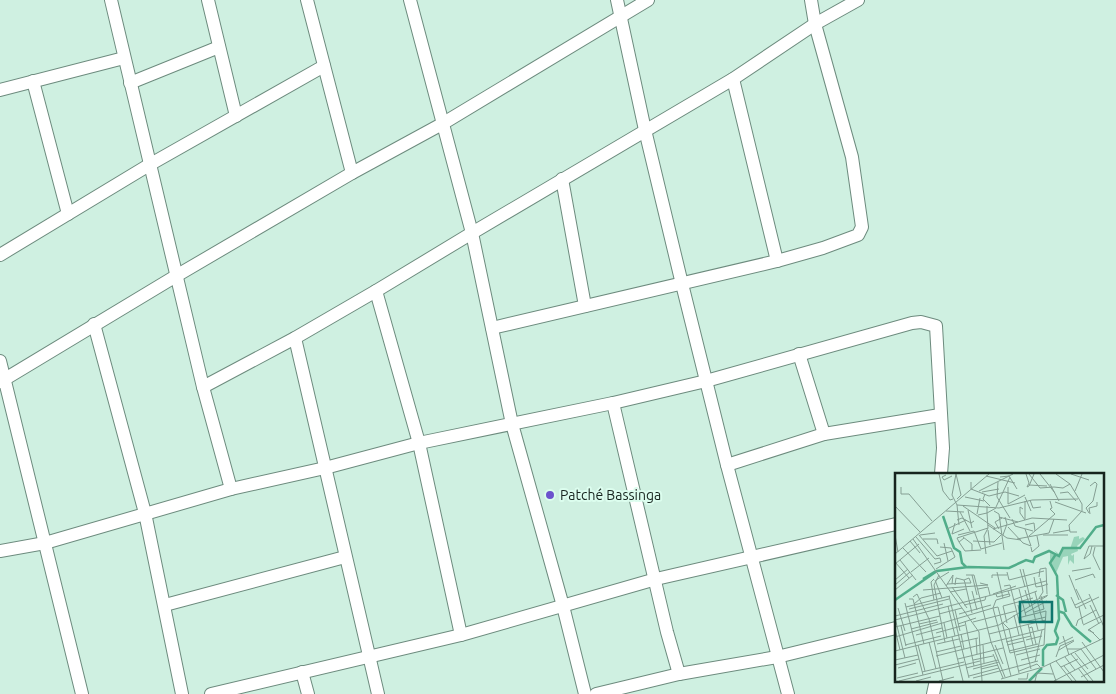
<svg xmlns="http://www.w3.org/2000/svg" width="1116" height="694" viewBox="0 0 1116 694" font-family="Ubuntu,sans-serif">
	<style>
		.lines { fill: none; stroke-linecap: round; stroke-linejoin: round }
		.minor-casing { stroke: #6d8b7e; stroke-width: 14 }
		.minor { stroke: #fff; stroke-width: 12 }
		.poi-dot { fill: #6d53cd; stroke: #dcfdee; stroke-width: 2 }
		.labels { text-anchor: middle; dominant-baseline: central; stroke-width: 4; stroke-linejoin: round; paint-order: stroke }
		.poi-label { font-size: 14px; fill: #17241e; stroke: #dcfdee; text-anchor: start }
		.inset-river { fill: none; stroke: #51ad8a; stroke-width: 2.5 }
		.inset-road { fill: none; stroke: #859e93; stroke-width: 1 }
		.view { fill: #0f766e; fill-opacity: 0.15; stroke: #0f766e; stroke-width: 2.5 }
		.inset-edge { fill: none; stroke: #17241e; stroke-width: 2.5 }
	</style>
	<rect width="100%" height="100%" fill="#cff0e1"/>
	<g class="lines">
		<g class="minor-casing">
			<g id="minor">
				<path d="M111,0l92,387 28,102"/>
				<path d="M208,0l28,116"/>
				<path d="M307,0l45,173"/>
				<path d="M410,0l62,233 40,191 51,182 22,88"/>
				<path d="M617,0l28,130 37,154 45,181 61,229"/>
				<path d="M733,79l44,182"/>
				<path d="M33,81l35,133"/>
				<path d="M130,83l89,-36"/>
				<path d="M0,90l124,-32"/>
				<path d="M562,179l23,127"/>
				<path d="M0,255l149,-90 175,-99"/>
				<path d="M376,291l43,152 42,192"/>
				<path d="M94,324l51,189 37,181"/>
				<path d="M492,328l285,-67 46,-13 35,-13 4,-8 -10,-70 -37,-133 -4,-24"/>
				<path d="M295,338l83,356"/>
				<path d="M799,354l25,80"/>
				<path d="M0,361l82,333"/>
				<path d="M0,382l176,-106 176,-103 90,-49 206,-124"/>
				<path d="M203,387l92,-49 81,-47 96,-58 261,-154 82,-55 43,-24"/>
				<path d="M613,403l54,229 12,42"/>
				<path d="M727,465l97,-31 116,-19"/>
				<path d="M0,551l45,-8 186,-54 94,-21 94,-25 194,-40 93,-22 206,-58 9,-1 15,4 7,122 -2,26"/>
				<path d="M165,605l180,-48"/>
				<path d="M302,672l6,22"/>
				<path d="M211,694l250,-59 195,-56 240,-55"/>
				<path d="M596,694l83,-20 98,-17 119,-29"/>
				<path d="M933,694l3,-14"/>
			</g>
		</g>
		<use href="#minor" class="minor"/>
	</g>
	<circle class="poi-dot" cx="550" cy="495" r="5"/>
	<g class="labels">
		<g class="poi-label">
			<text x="560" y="495">Patché Bassinga</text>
		</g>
	</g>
	<g transform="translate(895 473)">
		<rect width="209" height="209" fill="#cff0e1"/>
		<path d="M184,63v3l4,-2 2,2 -8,7 1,5 -7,3 1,2 2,-2v10l-4,-4 -2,5v-9l-5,1 -7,16 -6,-9v-12l9,4 -5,-6 5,4 3,-5h8l4,-12z" fill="#98d4ba"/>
		<path class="inset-river" d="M48,43l11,32 6,4 2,11 4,4M73,94l41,1 17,-8 7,2 2,-5 14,-6 10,5 4,-8h17l16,-21 8,-2M28,106l13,-8M161,122l7,5 3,12M0,127l42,-29 31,-4M163,138l6,2 8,13 19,16M148,193v-16l4,-5 9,-1 2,-6 -3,-7 4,-12 -2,-43 -7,-13 6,-9M134,208l13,-13"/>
		<path class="inset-road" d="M44,1l4,17 7,9 3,-1M61,1l-4,21 5,10 42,3 33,-8 46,-1M61,1l5,21 -4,4M131,1l3,9 -2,4 2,-1 5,-12M134,1l11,14 14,-1M145,1l15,19M161,1l14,10 12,20v7M176,1l18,6M51,2l-4,2 2,3 8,-4M91,3l29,7M105,4l9,-1 8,13M76,9v7l18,7 16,-4 14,4M103,9l-1,15 13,21M155,11l9,17M134,12l18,1M6,14v7h8l23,27M159,14l9,1 7,-4M84,18l34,-17M180,18l7,-17M87,19l17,-3M165,20l8,-1 8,9M90,21l-2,5 7,7M70,24l19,4M130,24l6,14M135,27l3,8 8,-1M130,28v18M160,29l31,11M113,31l17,-9M113,31v-17M62,32l2,20M0,33l25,26M68,33l32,22M101,34l14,-30M128,36l-3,-2v6l5,7M73,37l4,18M51,38l18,1M99,38l5,3 5,36M65,39l10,19M194,40l-3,-5 7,-7 4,-17 -2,-2 -5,4M82,41l3,-16M195,41l-1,-6 8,-2v-4M83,42l9,-2v-7M104,44l19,5M117,46l3,7 18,5M62,47l5,-2 9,5 3,-2M60,50l-3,11 12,-5M93,52l19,13 14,2M130,52l9,-2 1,8M113,54l15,16 8,3M52,56l19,-9M98,56l39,-11 35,2M104,56l-4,-7 7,-4M130,56l6,17M93,57l2,15M182,59h-7l-1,-7 13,-14M158,60l17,-3M0,62l3,17M24,62l18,21 15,-5M25,62l15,-2M63,62l16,-4 7,18 21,-6M108,62l4,-11 -2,-7M148,62h25M134,63l26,-22 -5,-5 2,-1 -2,-7M21,64l19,22 5,-1 1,4 -7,2M68,64l9,7v7M69,65l-5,4 6,9 16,-1M18,66l66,93 3,49M28,66h14l1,5M122,66l32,-6 5,-14M15,68l10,12M78,68l21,1 7,-7M64,69l-2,-4 31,-10 -1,-15 9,-5M49,70l4,18M197,73l-2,8 -6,5 5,-13h15M136,74l1,5 7,-6 -2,-10M200,74l-2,8 7,15M8,75l23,24M0,81l94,-80M91,81l-2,-18 4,-8M5,87l16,20M0,89l14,16M0,91l24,-20M41,96l19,-12 -4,-9 -11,-1M125,96l5,18M128,96l15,61M177,98l19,-3M16,99l18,-14M102,99l6,26M112,99l2,8 35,-9M44,102l-5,10 11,57M71,102h8l17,67 14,35M77,102l5,20M174,102l10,25M139,104l2,10 6,-1 -2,-8M144,104l1,-8 6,-1 1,26M97,105v-3h15M0,107l13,-11M40,107l7,18M41,107l13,-8M180,107l18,-6 2,4M52,111l18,-1h6l-2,-5 -5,2 1,3 7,30M0,112l15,-13M60,112l1,-7 8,2M51,113l7,-11 -1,9M109,113l6,-1 21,84M57,114l15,21M83,116l10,-2 2,8M124,116l7,27M181,116l10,20M0,117l18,-15M28,117l65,-5 -8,-2M130,117l5,17M77,118l5,19M55,119l16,-3M140,119l8,31M98,121l23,-8M101,121l1,3 12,-3M194,121l15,33M54,123l20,82M18,124l4,-3 12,25 14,62M176,124l5,11 23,-11M144,125l4,-6 -1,-6 6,-2M14,126h4l11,45M39,127l-3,-18 3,-3M118,127l24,-9M136,129l17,-7M10,130l18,72M19,131l7,-6 20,-5M69,132l21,-5 1,-4M123,132l4,18M180,132l15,-7M195,132l9,19M53,133l7,30M11,134l44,-11M184,134l4,17M3,135l7,23M98,135l5,-1 12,46 34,-8 2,-34 -28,7M98,135l18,68M14,136l40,-10M60,137l5,21M139,139l10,-3 -3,-13M130,140l22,-12M44,141l23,-6M64,141l32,-9M119,142l5,20M0,143l48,-12M0,145l10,40M0,147l151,-39M70,148l9,45M78,149l43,-11M49,150l3,15M108,150l6,6 10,44M112,150l-4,-17 30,-8M125,150l26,-6M24,151l18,-4M63,151l18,-6M133,151l5,21M188,152l21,-10M6,153l5,20M181,153l2,-6 18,-10M0,154l45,-11M134,155l3,-1 4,17M0,156l5,21M16,156l27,-7M194,156l11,11M41,160l29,-8M199,160l-6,-3 13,-8M66,161l3,15M94,161l57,-14M21,162l26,-7M168,163l6,19M0,164l98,-29 3,-8 14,-4 -2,-5M57,164l11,44M81,165l1,16M131,167l16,-4M34,169l7,27M65,169l18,-4M111,169l25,-6M187,169l22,30M42,171l22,-5M164,171l14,-7M10,172l36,-9M23,172l7,26M88,172l1,18M100,172l8,19M112,172l17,-4M172,176h14l15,20M164,177l15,-9M0,178l104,-26 48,-29M114,178l29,-7M41,179l25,-6M180,180l13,16M98,181l10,24M176,181l22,27M121,182l24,-6M41,183l109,-27M161,184l4,-11 14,-6M170,184l10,13M63,186l45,-11M0,187l23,-5M78,187l20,-4M126,187l19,-5M161,188l16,20M140,189l7,-32M155,191l6,17M0,192l24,-6M169,193l12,15M166,194l17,-8M3,195l18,-5M71,195l32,-8M183,195l10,13M78,196l26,-7M86,196l17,-4M124,198l18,-7 3,3M27,199l42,-10M74,203l30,-8M186,204l23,-12M2,205l21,-5M78,205l65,-17M106,206l42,-12 61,-29M123,206h9l1,-6M4,208l81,-20M21,208l15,-4M44,208l15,-4M140,208l2,-8 16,1M159,208l50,-26"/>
		<path class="view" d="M125,129h32v20h-32z"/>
		<rect width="209" height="209" class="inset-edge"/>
	</g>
</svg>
